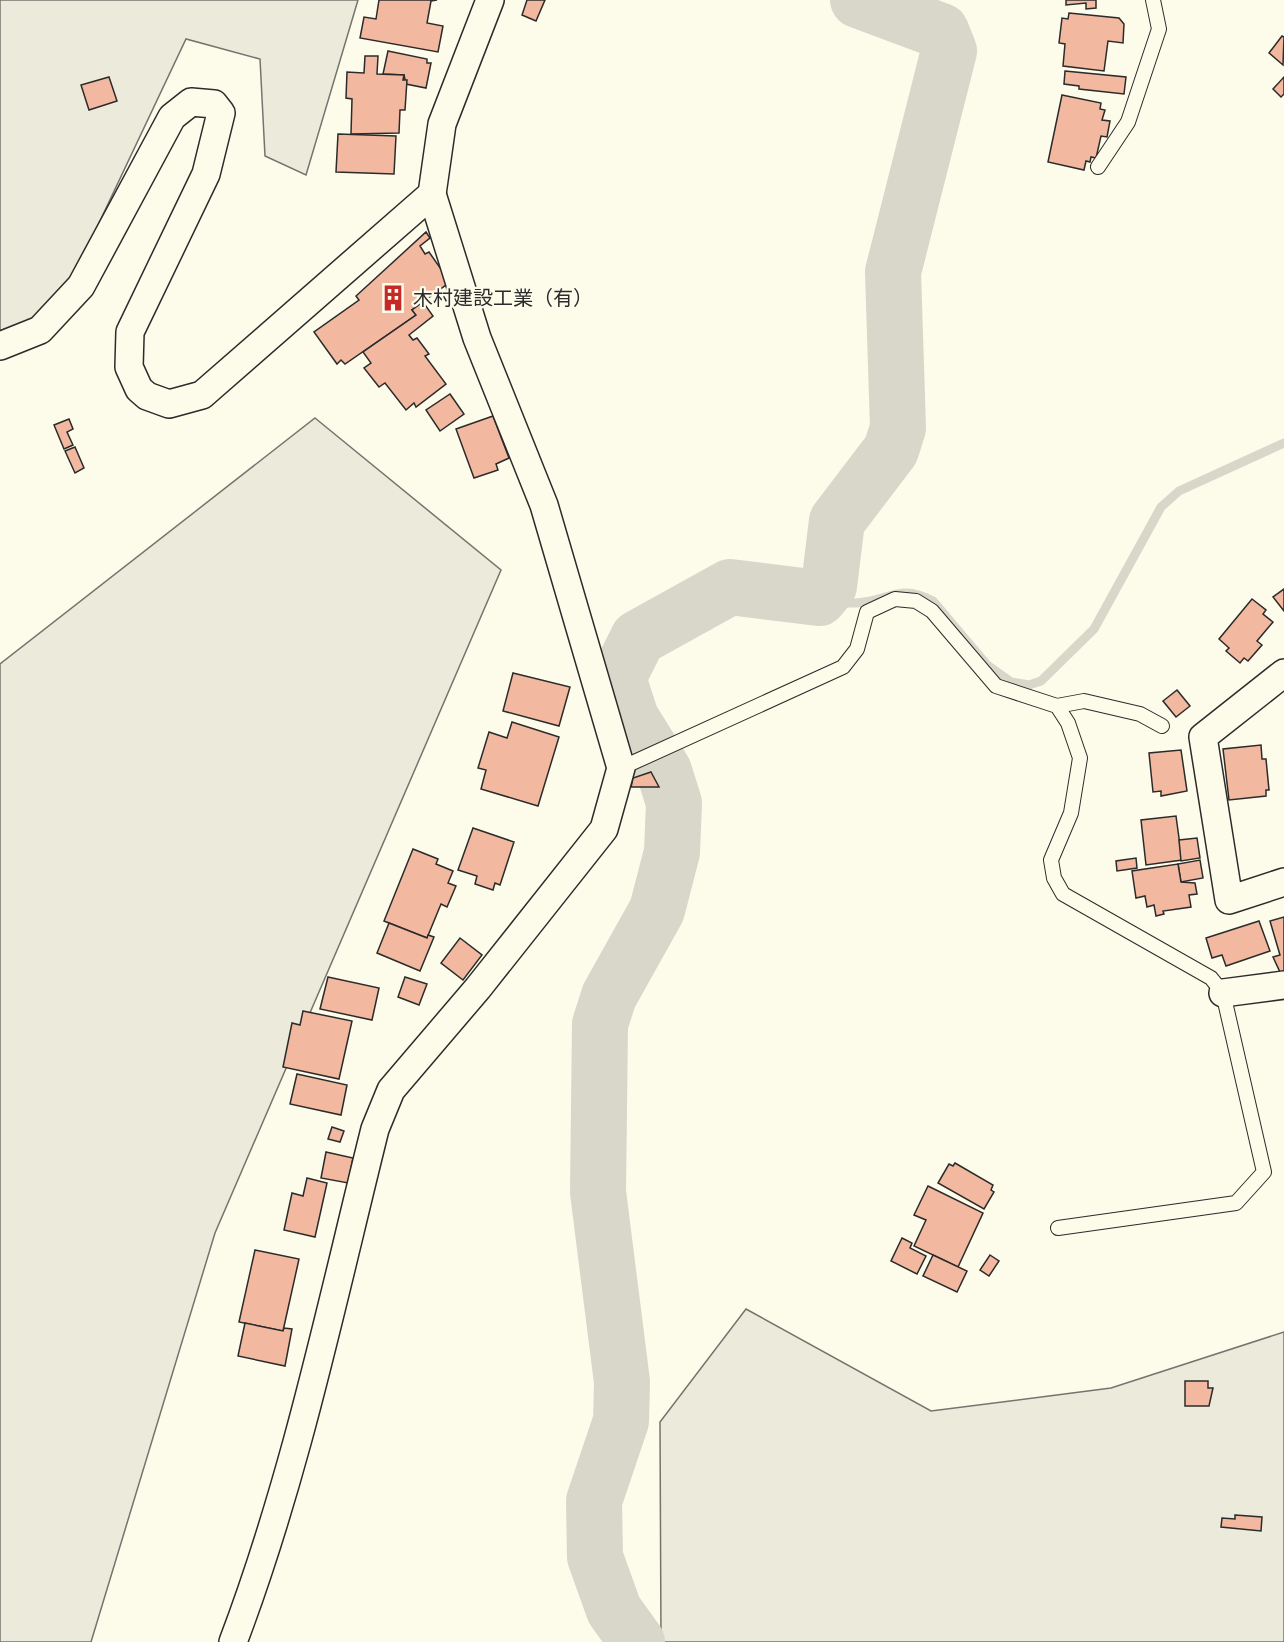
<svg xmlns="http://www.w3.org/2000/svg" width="1284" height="1642" viewBox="0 0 1284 1642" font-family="'Roboto Condensed','Noto Sans JP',sans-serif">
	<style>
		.green { fill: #ecebdb; stroke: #74746e; stroke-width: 1.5 }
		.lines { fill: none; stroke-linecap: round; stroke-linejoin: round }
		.stream { stroke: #d8d7c9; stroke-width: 9 }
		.river { stroke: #d8d7c9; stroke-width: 56 }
		.building { fill: #f2b8a0; stroke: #2b2b2b; stroke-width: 1.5 }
		.service-casing { stroke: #2b2b2b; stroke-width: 16 }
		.minor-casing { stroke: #2b2b2b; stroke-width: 30 }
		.service { stroke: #fdfbea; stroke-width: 14 }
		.minor { stroke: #fdfbea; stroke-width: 27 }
		.labels { text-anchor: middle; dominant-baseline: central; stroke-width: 4.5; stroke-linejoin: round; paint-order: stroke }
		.poi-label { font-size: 20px; fill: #2b2b2b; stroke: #fdfbea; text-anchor: start }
	</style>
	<rect width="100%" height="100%" fill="#fdfbea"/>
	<g class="green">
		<path d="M0,0h358l-52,175 -41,-19 -5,-97 -74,-20 -130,275 -56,17z"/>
		<path d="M315,418l186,152 -286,663 -124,409h-91v-978z"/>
		<path d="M746,1309l185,102 180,-23 173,-56v310h-623l-1,-220z"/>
	</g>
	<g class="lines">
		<path class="stream" d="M819,598c12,1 26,6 37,5 35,-2 42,-20 77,-2l54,64 24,17 18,3 12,-4 53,-52 67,-122 18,-16 105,-48"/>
		<path class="river" d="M637,1642l-23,-32 -19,-53 -1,-56 27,-80 1,-39 -24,-190 2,-168 9,-28 48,-86 15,-58 2,-49 -10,-32 -33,-53 -13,-40 20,-40 92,-51 89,11 10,-12 8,-65 54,-71 7,-22 -5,-156 56,-221 -8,-20 -83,-31"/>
	</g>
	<g class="building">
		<path d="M379,0h58l-6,1 -4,22 16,3 -5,26 -78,-14 4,-21 12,2z"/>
		<path d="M527,0h18l-9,21 -14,-6z"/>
		<path d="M1066,0h30v8l-10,1v-6l-20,2z"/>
		<path d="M1069,13l50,5 5,6 -1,19 -15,-2 -4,30 -41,-5 2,-22 -6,-1 3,-25 6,1z"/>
		<path d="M1282,36l2,1 -1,28 -14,-12z"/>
		<path d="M388,51l39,8v4h4l-5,25 -20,-4 -2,-9 -21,-1z"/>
		<path d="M365,56h13l-1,18 27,1 -1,5h4l-2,30h-5l-1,23 -48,1 1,-35 -6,-1 1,-26 17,1z"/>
		<path d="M1065,71l61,6 -2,17 -45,-5v-3l-15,-2z"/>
		<path d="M109,77l8,24 -28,9 -8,-25z"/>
		<path d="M1284,77v17l-3,3 -8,-8z"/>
		<path d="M1062,95l39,8 -1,6 5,1 -3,10 8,1 -3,16 -6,-1 -5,22 -5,-1 -1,5 -4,-1 -2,9 -36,-8z"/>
		<path d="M338,134l58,2 -2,38 -58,-2z"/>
		<path d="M426,232l4,6 -10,8 5,8 4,-2 21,30 -38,28 4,5 -71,49 -4,-4 -4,4 -23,-32 45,-32 -3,-4z"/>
		<path d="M423,302l10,14 -24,19 4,5 4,-2 12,16 -4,2 21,28 -30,23 -2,-4 -8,7 -21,-27 -6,4 -15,-19 7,-5 -8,-11 53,-37 -4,-5z"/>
		<path d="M450,394l14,20 -24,17 -14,-21z"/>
		<path d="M493,416l16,42 -13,6 2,6 -24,8 -18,-49z"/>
		<path d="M69,419l4,10 -6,3 6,13 -9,4 -10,-24z"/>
		<path d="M75,447l9,21 -9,5 -10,-22z"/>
		<path d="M1284,589v22l-11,-14z"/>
		<path d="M1252,599l14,11 -3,4 10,8 -16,19 5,4 -14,16 -4,-3 -4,5 -14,-12 3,-3 -10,-9z"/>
		<path d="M513,673l57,14 -11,39 -56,-15z"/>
		<path d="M1177,690l13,16 -14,11 -13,-16z"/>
		<path d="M512,722l47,15 -21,69 -57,-17 5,-19 -8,-2 11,-36 18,6z"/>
		<path d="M1261,745l1,14h4l3,31h-3v6l-37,4 -6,-51z"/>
		<path d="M1181,750l6,41 -26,5v-5l-8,1 -4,-39z"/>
		<path d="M651,772l8,15h-28l2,-9z"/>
		<path d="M1176,816l6,44 -36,5 -5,-45z"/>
		<path d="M473,828l41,14 -14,43 -5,-2 -2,7 -18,-6 2,-8 -19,-6z"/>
		<path d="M1197,838l3,20 -19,3 -2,-21z"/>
		<path d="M413,849l25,10 -2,5 17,7 -5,12 8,3 -9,21 -6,-3 -14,34 -43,-17z"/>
		<path d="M1136,858l1,10 -20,3 -1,-10z"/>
		<path d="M1200,860l3,18 -22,4 -3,-18z"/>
		<path d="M1178,864l3,18 14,1 2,11 -8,1 2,12 -28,4 1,3 -8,2 -2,-11 -7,2 -2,-11 -9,2 -4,-27z"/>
		<path d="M1284,917v54l-4,1 -7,-15 7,-2 -10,-34z"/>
		<path d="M1259,921l11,30 -44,15 -4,-11 -10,3 -6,-20z"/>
		<path d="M389,923l38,15 1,-3 6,2 -14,34 -43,-18z"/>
		<path d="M460,938l22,17 -19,25 -22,-17z"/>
		<path d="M328,977l51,11 -7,32 -52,-11z"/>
		<path d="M405,977l22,7 -8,21 -21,-8z"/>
		<path d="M303,1011l49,10 -13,58 -56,-12 9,-44 8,2z"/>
		<path d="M297,1074l50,11 -6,30 -51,-11z"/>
		<path d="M332,1127l12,4 -4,11 -12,-3z"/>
		<path d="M326,1152l27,6 -5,25 -27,-5z"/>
		<path d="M955,1163l38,22 -2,5 3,2 -10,17 -46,-26 11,-19 4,2z"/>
		<path d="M307,1178l20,5 -12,54 -31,-7 8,-37 11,3z"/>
		<path d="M928,1186l55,27 -25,54 -44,-21 12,-26 -12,-5z"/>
		<path d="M902,1238l10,5 -2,5 16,8 -9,18 -26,-13z"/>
		<path d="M255,1250l44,9 -16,72 -44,-9z"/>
		<path d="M933,1255l34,16 -10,21 -34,-16z"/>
		<path d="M990,1255l9,6 -10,15 -9,-6z"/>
		<path d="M245,1323l38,8 1,-3 8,1 -7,37 -47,-10z"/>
		<path d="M1185,1381h23v7h5l-4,18h-24z"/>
		<path d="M1235,1515l27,2 -1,14 -40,-4 1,-9 13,1z"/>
	</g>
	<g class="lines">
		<g class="service-casing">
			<g id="service">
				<path d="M1098,167l30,-45 31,-93 -6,-29"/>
				<path d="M1057,706l27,-5 56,13 22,12"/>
				<path d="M621,768l222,-101 14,-18 10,-37 28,-13 21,2 16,10 64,75 61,20 11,17 12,35 -9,55 -20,47 3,18 9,16 148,84 12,15 41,179 -28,31 -178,25"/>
			</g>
		</g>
		<g class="minor-casing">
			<g id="minor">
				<path d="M0,346l40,-16 41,-44 91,-169 19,-15 23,2 7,9 -15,61 -76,158 -1,35 10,22 8,7 22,8 33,-9 230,-201 10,-70 48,-124"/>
				<path d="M1284,673l-81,64 26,163 55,-18"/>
				<path d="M1223,993l61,-8"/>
				<path d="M233,1642c63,-166 99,-341 142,-513l16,-39 87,-102 126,-159 17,-61 -77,-263 -67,-167 -45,-144"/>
			</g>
		</g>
		<use href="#service" class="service"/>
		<use href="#minor" class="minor"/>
	</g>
	<defs>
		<g id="building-bare" transform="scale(2.07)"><path d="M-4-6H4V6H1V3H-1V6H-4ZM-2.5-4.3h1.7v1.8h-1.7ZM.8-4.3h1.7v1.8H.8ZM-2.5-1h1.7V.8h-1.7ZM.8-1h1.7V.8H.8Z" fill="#c62828" stroke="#fdfbea" stroke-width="2.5" paint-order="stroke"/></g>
	</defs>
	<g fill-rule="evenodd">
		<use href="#building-bare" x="393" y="298"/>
	</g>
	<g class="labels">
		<g class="poi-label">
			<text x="413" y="298">木村建設工業（有）</text>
		</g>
	</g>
</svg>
